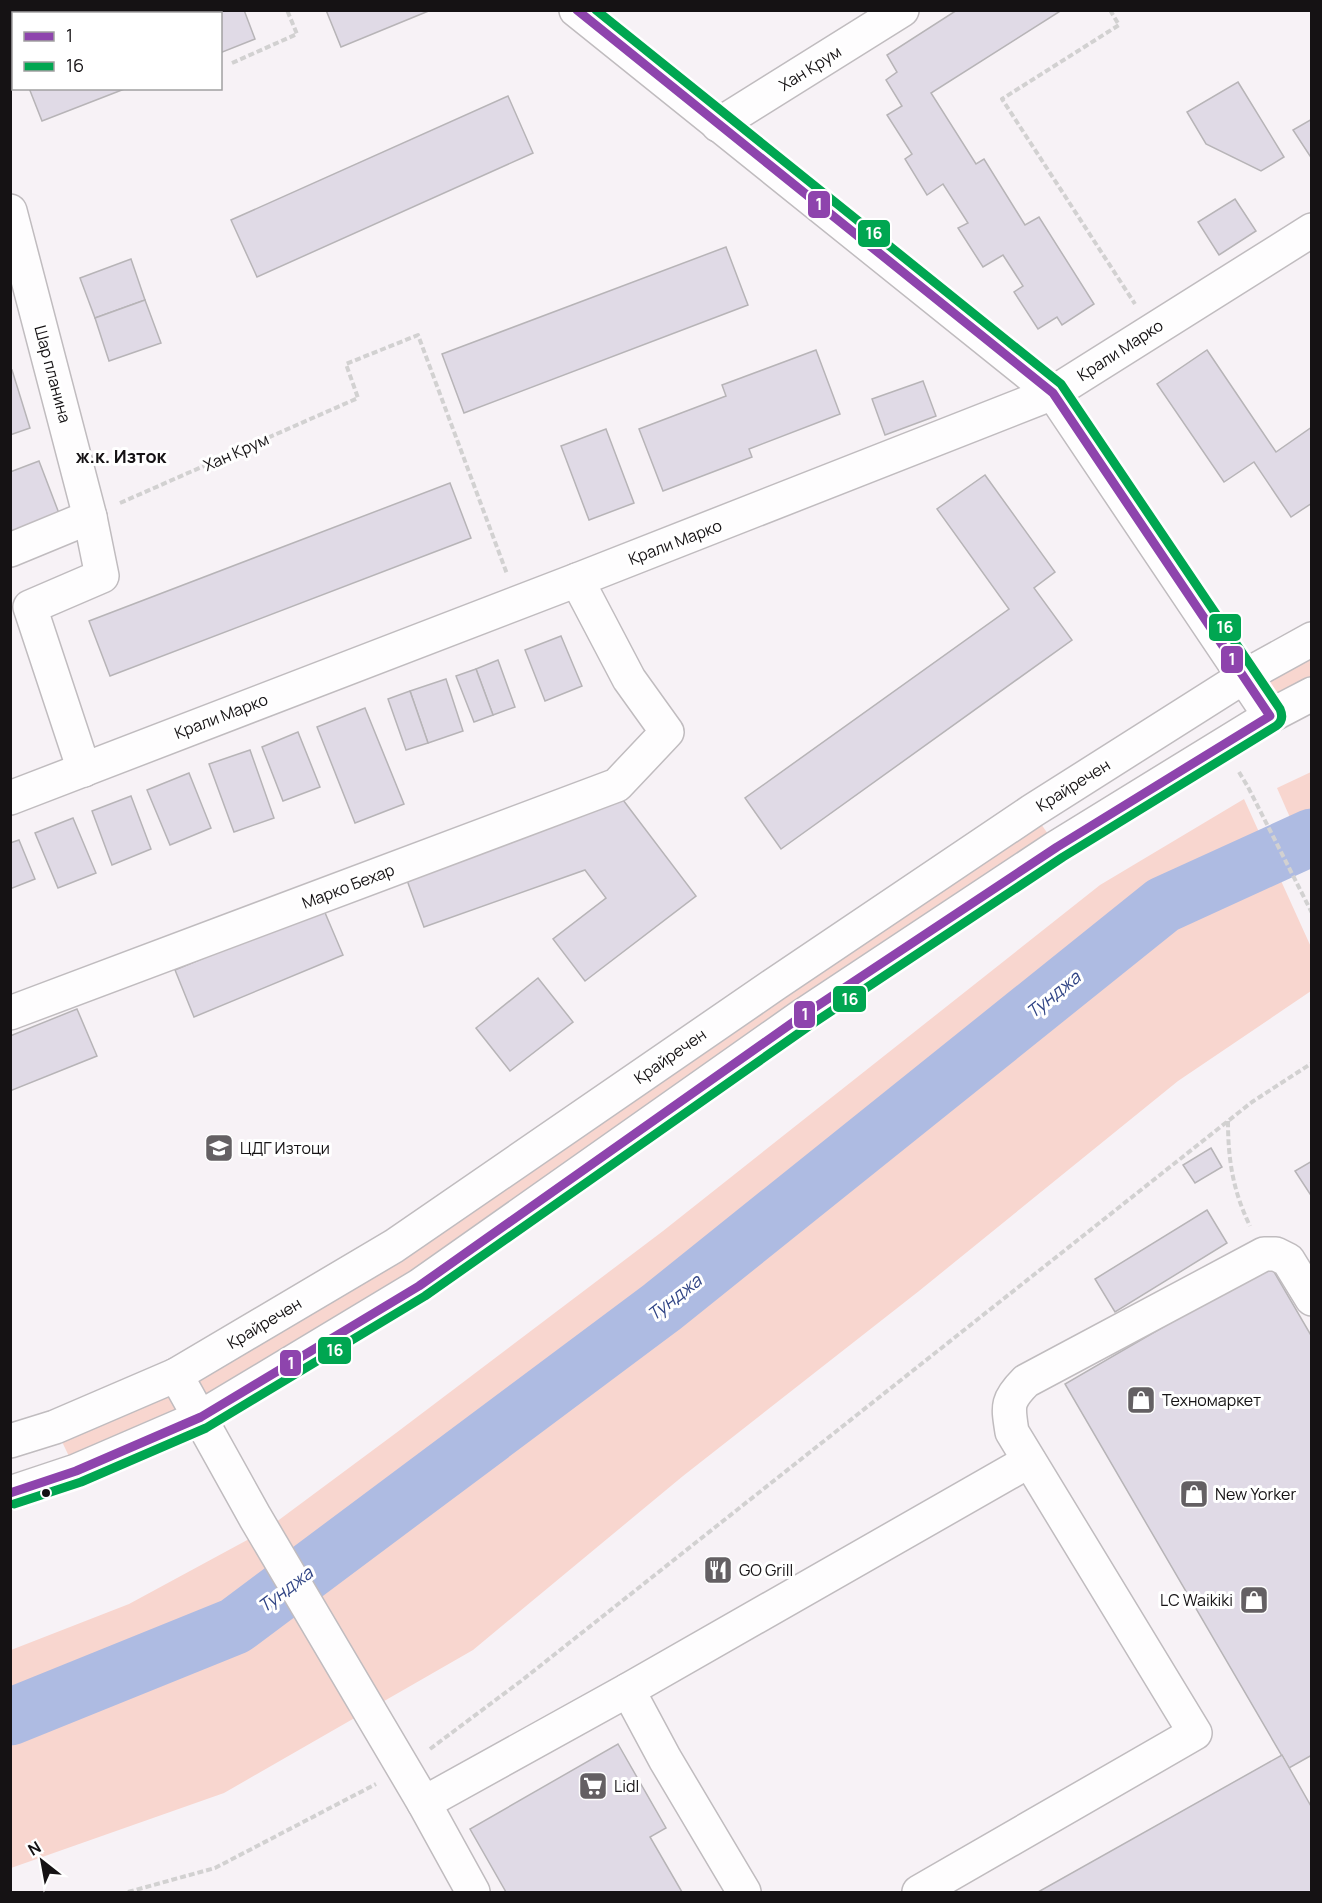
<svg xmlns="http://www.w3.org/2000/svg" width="1322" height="1903" viewBox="0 0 1322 1903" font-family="Manrope,sans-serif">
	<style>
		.green { fill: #f8d6cf }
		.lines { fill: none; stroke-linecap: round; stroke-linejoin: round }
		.river { stroke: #aebbe2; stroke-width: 57 }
		.building { fill: #e0dae6; stroke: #b7b4b7; stroke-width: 1.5 }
		.minor-casing { stroke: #c0bcbf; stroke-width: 36 }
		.path { stroke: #d2d1d1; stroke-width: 4; stroke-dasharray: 6 3; stroke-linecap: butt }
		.minor { stroke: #fefdfe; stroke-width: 33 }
		.bus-1-casing { stroke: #fff; stroke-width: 14 }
		.bus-2-casing { stroke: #fff; stroke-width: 14 }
		.bus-1 { stroke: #8e44ad; stroke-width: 9 }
		.bus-2 { stroke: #00a651; stroke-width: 9 }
		.bus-dot { fill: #151214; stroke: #fff; stroke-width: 2 }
		.labels { text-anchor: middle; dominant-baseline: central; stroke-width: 6; stroke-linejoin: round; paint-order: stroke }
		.street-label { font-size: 16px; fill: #151214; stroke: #fff }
		.poi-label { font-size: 16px; fill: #151214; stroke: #fff; text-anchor: start }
		.neighbourhood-label { font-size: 18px; font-weight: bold; fill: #151214; stroke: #fff }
		.water-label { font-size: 18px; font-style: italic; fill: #304485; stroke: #fff }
		.line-badge { stroke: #fff; stroke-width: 2 }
		.badge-label { font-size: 16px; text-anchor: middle; font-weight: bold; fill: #fff }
	</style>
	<rect width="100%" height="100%" fill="#f7f2f6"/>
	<g class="green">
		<path d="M1311,639v55l-41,22 -25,-40z"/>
		<path d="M1311,772v93l-34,-77z"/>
		<path d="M1244,799l67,148v44l-133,90 -259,210 -236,185 -210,174 -249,143 -213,75v-218l118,-46 135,-73 132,-98 267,-202 437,-346z"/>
		<path d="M1032,811l25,36 -638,439 -343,185 -21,-44 121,-52z"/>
	</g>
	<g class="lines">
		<path class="river" d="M10,1717l225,-91 427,-319 501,-402 149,-68"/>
	</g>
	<g class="building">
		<path d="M177,10h67l11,29 -35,14v-39h-51z"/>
		<path d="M326,10h105l-90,37z"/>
		<path d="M957,10h105l-131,83 45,71 8,-5 41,66 14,-8 55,87 -32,21 -5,-8 -19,12 -24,-37 9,-6 -20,-31 -20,12 -25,-39 10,-5 -25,-39 -16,11 -22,-36 7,-5 -25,-39 15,-9 -16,-26 11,-8 -10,-17z"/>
		<path d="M1238,82l46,75 -23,14 -55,-27 -19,-32z"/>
		<path d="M29,88h98l-85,33z"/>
		<path d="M508,96l25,57 -276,124 -26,-57z"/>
		<path d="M1312,119v40l-19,-29z"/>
		<path d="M1235,199l21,32 -37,24 -21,-33z"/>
		<path d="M726,247l22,58 -284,108 -22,-59z"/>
		<path d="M131,259l14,41 -50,18 -15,-40z"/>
		<path d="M145,300l16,43 -52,18 -14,-43z"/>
		<path d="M816,350l24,64 -91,35 3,8 -89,34 -24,-62 87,-33 -4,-11z"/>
		<path d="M1207,350l69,102 36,-25v76l-21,14 -37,-55 -30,20 -67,-98z"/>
		<path d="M12,370l18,58 -20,7v-64z"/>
		<path d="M923,381l13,35 -51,19 -13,-36z"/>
		<path d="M606,429l28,74 -45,17 -28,-74z"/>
		<path d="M39,461l21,55 -50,18v-62z"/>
		<path d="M985,475l70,97 -21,16 38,52 -291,209 -36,-51 264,-189 -72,-100z"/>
		<path d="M450,483l21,55 -361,138 -21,-55z"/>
		<path d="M561,636l21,50 -37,15 -20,-51z"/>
		<path d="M498,660l17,47 -22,8 -17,-46z"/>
		<path d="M476,669l17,46 -19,7 -18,-46z"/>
		<path d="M446,679l17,52 -35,12 -18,-52z"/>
		<path d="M410,691l18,52 -22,7 -18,-51z"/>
		<path d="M365,708l39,96 -49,19 -38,-96z"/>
		<path d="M298,732l22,55 -37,14 -21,-54z"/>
		<path d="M250,750l24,68 -40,14 -25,-68z"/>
		<path d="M189,773l22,55 -41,17 -23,-55z"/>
		<path d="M131,796l20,53 -39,16 -20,-54z"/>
		<path d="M620,796l76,100 -111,85 -32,-42 53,-41 -21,-28 -161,57 -20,-55z"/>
		<path d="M73,818l23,55 -38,15 -23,-55z"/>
		<path d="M19,840l16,39 -25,10v-46z"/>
		<path d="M323,908l20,47 -149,62 -19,-47z"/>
		<path d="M538,978l35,44 -63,49 -34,-43z"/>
		<path d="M77,1009l20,47 -87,35v-55z"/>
		<path d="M1211,1148l11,19 -27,16 -12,-18z"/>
		<path d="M1312,1161v36l-17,-26z"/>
		<path d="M1207,1210l20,33 -112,69 -20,-33z"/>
		<path d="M1270,1265l42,72v418l-23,13 -224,-384z"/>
		<path d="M618,1744l48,84 -16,9 32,55h-176l-36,-63z"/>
		<path d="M1282,1755l30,53v84h-274z"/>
	</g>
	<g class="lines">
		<g class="minor-casing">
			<g id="minor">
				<path d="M576,10l477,383 217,323"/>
				<path d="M718,125l184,-115"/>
				<path d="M10,211l80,306 12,59 -72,31 54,163"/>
				<path d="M10,550l80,-33"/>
				<path d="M10,798l567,-218 476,-187 259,-163"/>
				<path d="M10,1013l607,-228 50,-53 -38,-53 -52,-99"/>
				<path d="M176,1375l79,142 169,286 49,89"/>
				<path d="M10,1441l45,-14 121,-52 218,-129 381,-262 257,-173 213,-135 67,-37"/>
				<path d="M10,1493l66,-22 125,-54 218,-131 383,-270 255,-169 213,-131 42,-22"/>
				<path d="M628,1690l37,69 79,133"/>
				<path d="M424,1803l204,-113 401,-229"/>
				<path d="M919,1892l276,-159 -183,-301c-4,-26 -6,-31 14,-51l238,-127h12l12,6 24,39"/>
			</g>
		</g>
		<g class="path">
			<path d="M1110,10l9,15 -117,74 133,205"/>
			<path d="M232,63l65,-29 -10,-24"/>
			<path d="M120,503l238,-105 -12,-34 72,-29 89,239"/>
			<path d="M1239,772l9,15 64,126"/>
			<path d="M1228,1121c0,39 5,70 22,105"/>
			<path d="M430,1749l91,-68 731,-579 60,-39"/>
			<path d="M128,1892l87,-24 161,-84"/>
		</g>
		<use href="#minor" class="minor"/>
		<g class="bus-1-casing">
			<path id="bus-1" d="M10,1493l66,-22 125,-54 218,-131 383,-270 255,-169 213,-131 -217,-323 -476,-383"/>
		</g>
		<g class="bus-2-casing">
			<path id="bus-2" d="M14,1504l67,-22 125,-54 219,-132 384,-270 254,-169 213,-131c6,-4 7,-10 4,-17l-219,-325 -465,-374"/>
		</g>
		<use href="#bus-1" class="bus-1"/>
		<use href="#bus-2" class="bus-2"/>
	</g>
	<defs>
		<g id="school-square" transform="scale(1.5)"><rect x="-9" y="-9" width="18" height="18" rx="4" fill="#646063" stroke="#fff"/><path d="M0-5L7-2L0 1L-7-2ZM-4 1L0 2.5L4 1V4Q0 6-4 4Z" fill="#fff"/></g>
		<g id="shop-square" transform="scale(1.5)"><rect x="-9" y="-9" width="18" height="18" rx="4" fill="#646063" stroke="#fff"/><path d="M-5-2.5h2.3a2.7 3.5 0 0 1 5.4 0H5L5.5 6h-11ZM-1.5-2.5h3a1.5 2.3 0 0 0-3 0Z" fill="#fff"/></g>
		<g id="restaurant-square" transform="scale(1.5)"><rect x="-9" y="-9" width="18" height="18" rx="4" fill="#646063" stroke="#fff"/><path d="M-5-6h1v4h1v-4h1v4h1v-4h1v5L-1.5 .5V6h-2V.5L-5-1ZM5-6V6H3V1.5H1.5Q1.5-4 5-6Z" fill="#fff"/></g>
		<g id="supermarket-square" transform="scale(1.5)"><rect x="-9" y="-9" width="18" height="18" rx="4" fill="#646063" stroke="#fff"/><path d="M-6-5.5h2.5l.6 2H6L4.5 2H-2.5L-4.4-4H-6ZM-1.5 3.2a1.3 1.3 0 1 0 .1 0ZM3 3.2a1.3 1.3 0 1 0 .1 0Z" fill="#fff"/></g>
	</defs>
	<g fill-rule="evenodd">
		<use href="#school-square" x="219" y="1148"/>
		<use href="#shop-square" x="1141" y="1400"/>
		<use href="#shop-square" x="1194" y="1494"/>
		<use href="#restaurant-square" x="718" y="1570"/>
		<use href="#shop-square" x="1254" y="1600"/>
		<use href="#supermarket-square" x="593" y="1786"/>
	</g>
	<circle class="bus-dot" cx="46" cy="1493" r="5"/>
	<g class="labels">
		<g class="street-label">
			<text transform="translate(810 68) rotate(-32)">Хан Крум</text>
			<text transform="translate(1120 350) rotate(-33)">Крали Марко</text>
			<text transform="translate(53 374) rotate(75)">Шар планина</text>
			<text transform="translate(236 452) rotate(-24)">Хан Крум</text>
			<text transform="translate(675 542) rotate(-21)">Крали Марко</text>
			<text transform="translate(221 716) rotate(-21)">Крали Марко</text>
			<text transform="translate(1073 785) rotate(-32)">Крайречен</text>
			<text transform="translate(348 886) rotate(-21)">Марко Бехар</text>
			<text transform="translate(670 1056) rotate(-35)">Крайречен</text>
			<text transform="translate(264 1323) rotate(-31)">Крайречен</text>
		</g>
		<g class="poi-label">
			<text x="240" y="1148">ЦДГ Изтоци</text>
			<text x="1162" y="1400">Техномаркет</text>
			<text x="1215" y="1494">New Yorker</text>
			<text x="739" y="1570">GO Grill</text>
			<text x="1233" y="1600" text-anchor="end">LC Waikiki</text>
			<text x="614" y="1786">Lidl</text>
		</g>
		<g class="neighbourhood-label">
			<text x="121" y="456">ж.к. Изток</text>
		</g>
		<g class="water-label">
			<text transform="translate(1053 994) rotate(-39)">Тунджа</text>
			<text transform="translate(674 1297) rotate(-38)">Тунджа</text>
			<text transform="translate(285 1589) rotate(-37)">Тунджа</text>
		</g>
	</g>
	<g class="line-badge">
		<rect x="807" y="190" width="24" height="29" rx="6" fill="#8e44ad"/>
		<rect x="857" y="219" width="34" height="29" rx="6" fill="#00a651"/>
		<rect x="1208" y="613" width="34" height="29" rx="6" fill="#00a651"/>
		<rect x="1220" y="645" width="24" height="29" rx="6" fill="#8e44ad"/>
		<rect x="832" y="985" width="35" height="28" rx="6" fill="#00a651"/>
		<rect x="793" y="1000" width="23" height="29" rx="6" fill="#8e44ad"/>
		<rect x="317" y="1336" width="35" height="29" rx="6" fill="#00a651"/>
		<rect x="279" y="1349" width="23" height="28" rx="6" fill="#8e44ad"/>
	</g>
	<g class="badge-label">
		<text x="819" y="210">1</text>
		<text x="874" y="239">16</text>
		<text x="1225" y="633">16</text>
		<text x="1232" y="665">1</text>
		<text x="850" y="1005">16</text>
		<text x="805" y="1020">1</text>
		<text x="335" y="1356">16</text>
		<text x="291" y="1369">1</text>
	</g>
	<rect width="1322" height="1903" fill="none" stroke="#151214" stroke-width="24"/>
	<rect x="12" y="12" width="210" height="78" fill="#ffffff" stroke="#a1a0a1" stroke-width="1.5"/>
	<rect x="24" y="32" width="30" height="9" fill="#8e44ad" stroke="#a1a0a1" stroke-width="1.5"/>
	<text x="66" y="42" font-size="18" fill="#151214">1</text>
	<rect x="24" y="62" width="30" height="9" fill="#00a651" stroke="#a1a0a1" stroke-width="1.5"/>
	<text x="66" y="72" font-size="18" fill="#151214">16</text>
	<g transform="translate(42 1861) rotate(329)" stroke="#ffffff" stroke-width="4.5" paint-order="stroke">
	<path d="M0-4.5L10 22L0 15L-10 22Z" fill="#151214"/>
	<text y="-9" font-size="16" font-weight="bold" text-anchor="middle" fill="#151214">N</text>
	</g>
</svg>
